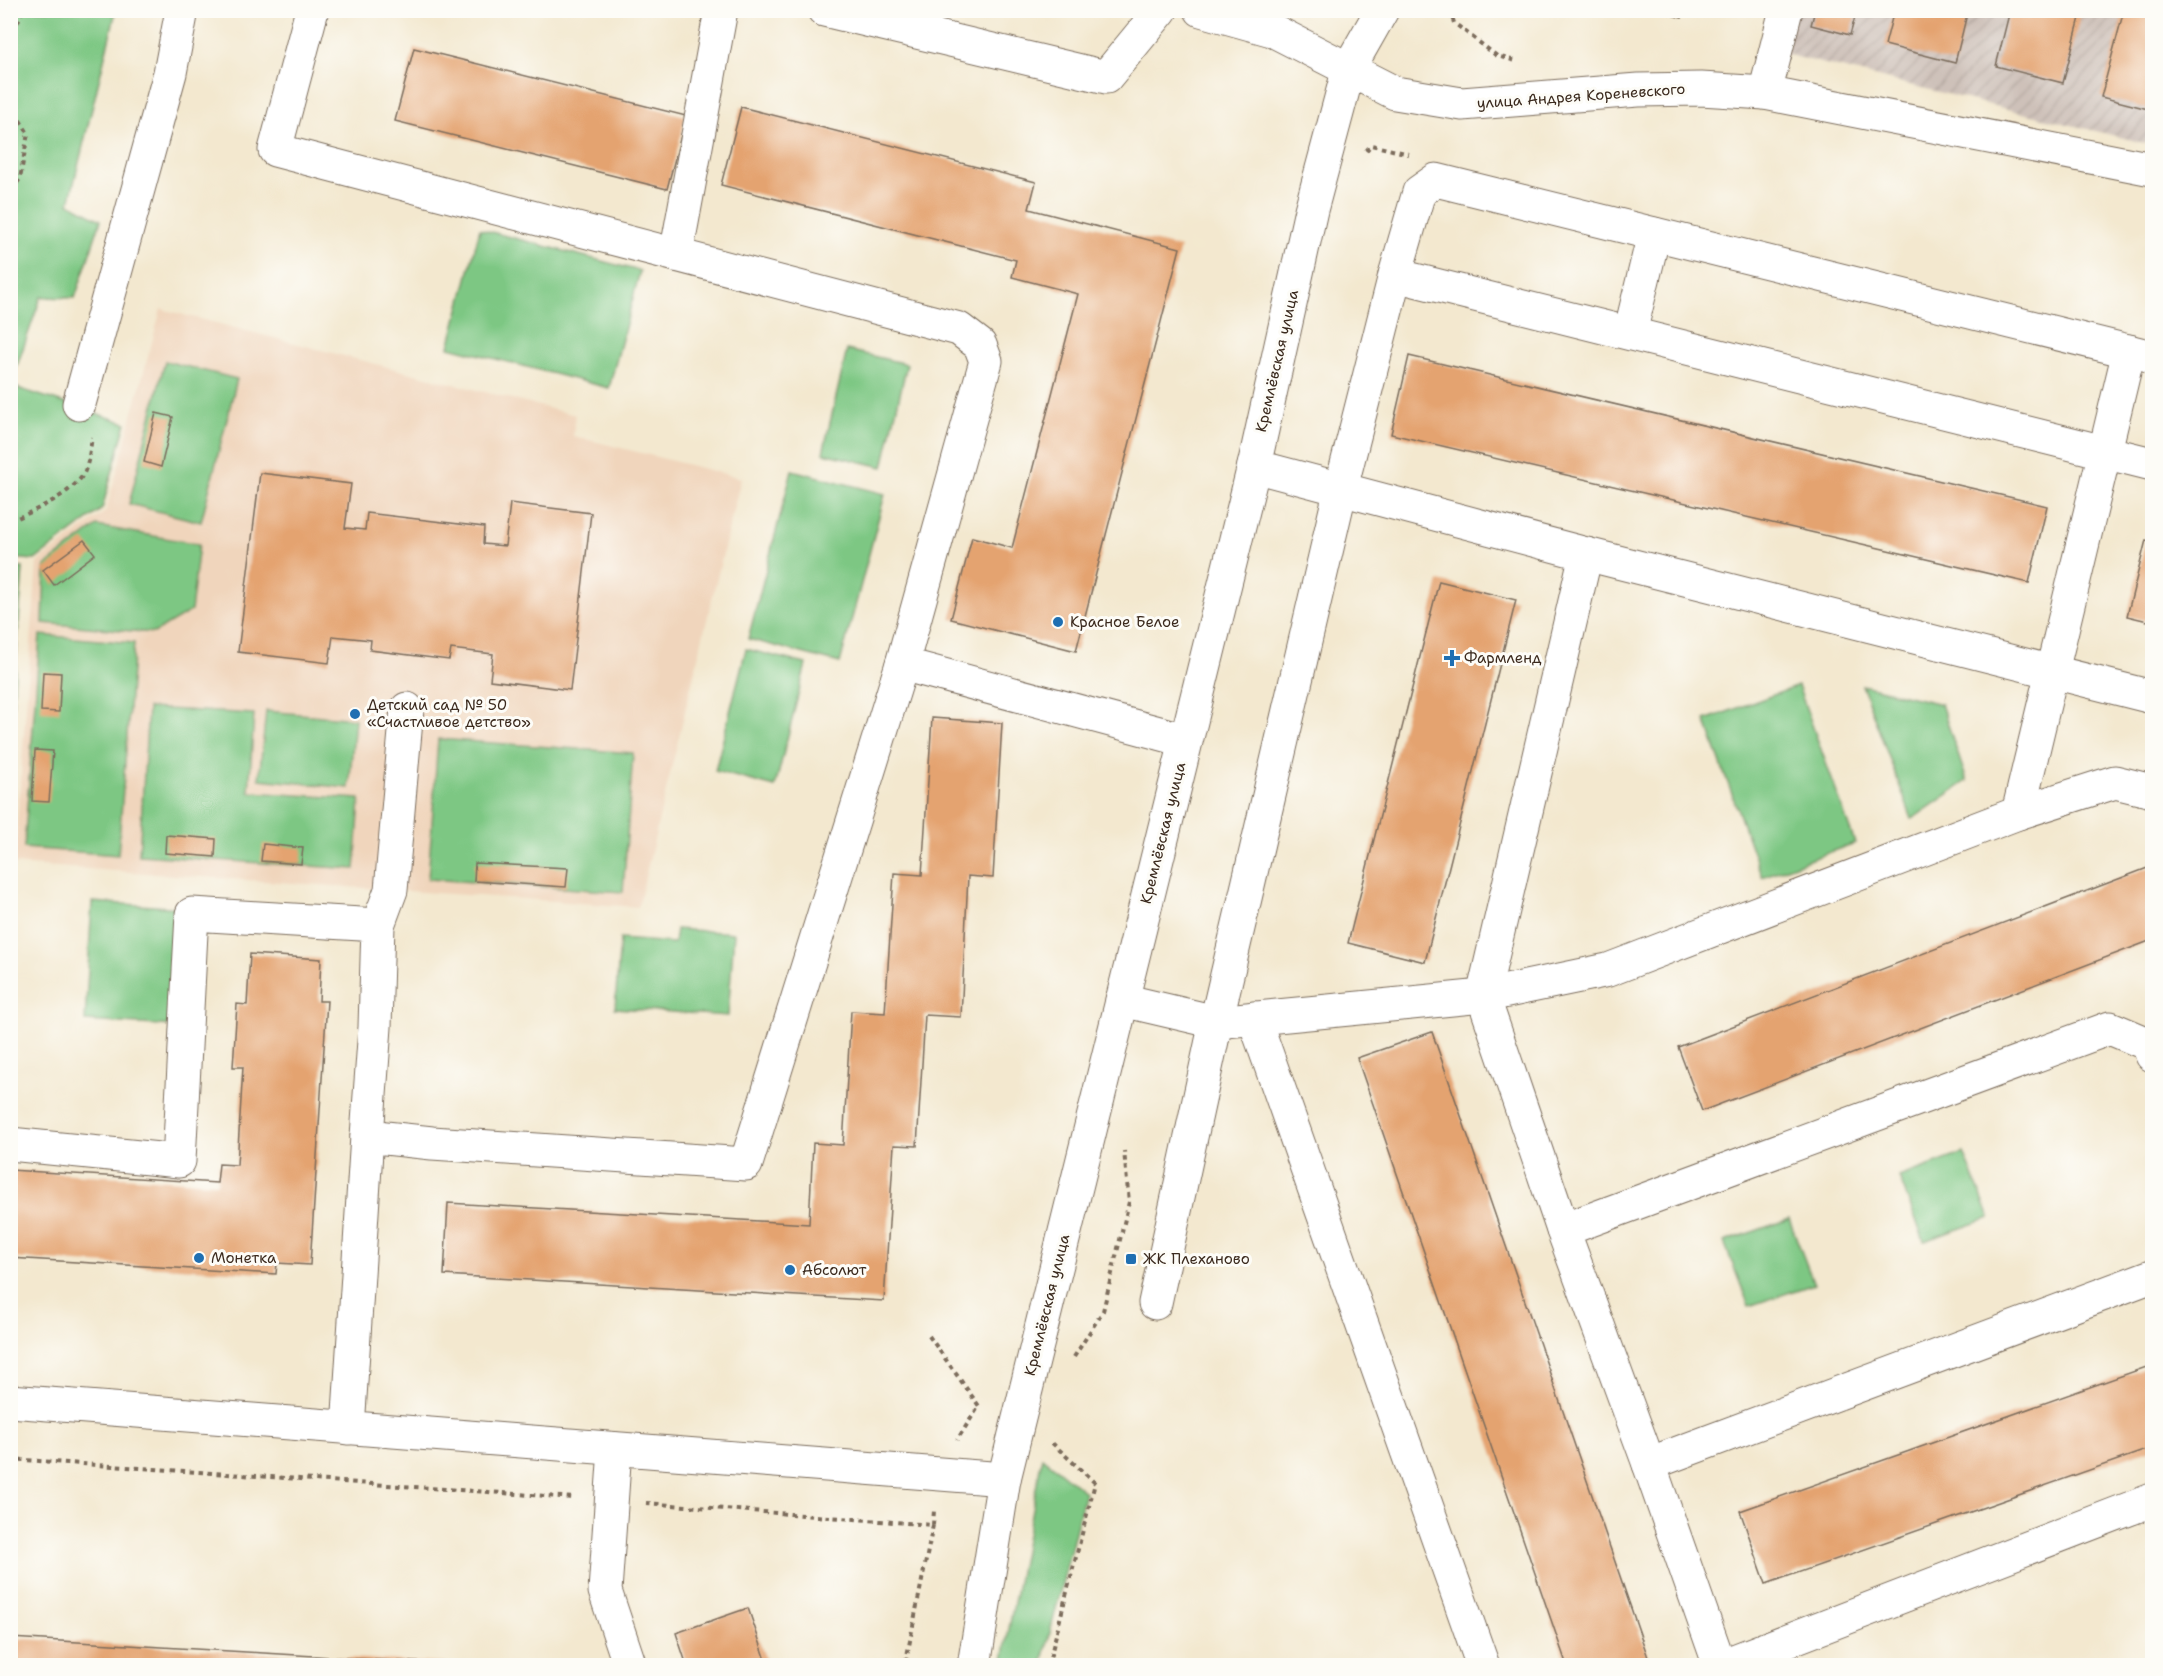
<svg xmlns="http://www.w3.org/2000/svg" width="2163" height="1676" viewBox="0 0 2163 1676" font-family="'Shantell Sans',sans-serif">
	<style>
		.built { fill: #f0d5bc }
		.industrial { fill: url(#industrial-furrows) }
		.green { fill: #7dc783; stroke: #5c7850; stroke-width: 1.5 }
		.building { fill: #e4a370 }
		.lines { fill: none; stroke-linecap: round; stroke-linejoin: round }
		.minor-casing { stroke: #7b6c5c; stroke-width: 35 }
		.path { stroke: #7b6c5c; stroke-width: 4; stroke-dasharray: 4.5 4.5; stroke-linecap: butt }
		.minor { stroke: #fff; stroke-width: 33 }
		.poi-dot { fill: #1f6fb2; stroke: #fdfcf7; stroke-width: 2 }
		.labels { text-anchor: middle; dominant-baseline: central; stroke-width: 6; stroke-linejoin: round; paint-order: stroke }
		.street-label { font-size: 15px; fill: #3b2a1e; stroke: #fdfcf7 }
		.poi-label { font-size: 15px; fill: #3b2a1e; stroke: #fdfcf7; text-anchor: start }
	</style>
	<defs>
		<pattern id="industrial-furrows" width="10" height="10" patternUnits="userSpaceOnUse" patternTransform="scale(1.5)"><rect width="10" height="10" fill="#cec1b9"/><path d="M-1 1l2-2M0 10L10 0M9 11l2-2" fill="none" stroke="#b2a69f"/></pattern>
	</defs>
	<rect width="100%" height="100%" fill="#fdfcf7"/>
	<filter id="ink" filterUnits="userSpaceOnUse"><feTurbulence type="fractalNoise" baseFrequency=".0167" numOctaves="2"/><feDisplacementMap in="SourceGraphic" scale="12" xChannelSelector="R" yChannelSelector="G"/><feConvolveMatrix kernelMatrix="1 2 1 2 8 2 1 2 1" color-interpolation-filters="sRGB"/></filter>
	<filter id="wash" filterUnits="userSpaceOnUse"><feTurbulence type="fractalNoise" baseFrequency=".008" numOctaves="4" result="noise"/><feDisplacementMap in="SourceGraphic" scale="24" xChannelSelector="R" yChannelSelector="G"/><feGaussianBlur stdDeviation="1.35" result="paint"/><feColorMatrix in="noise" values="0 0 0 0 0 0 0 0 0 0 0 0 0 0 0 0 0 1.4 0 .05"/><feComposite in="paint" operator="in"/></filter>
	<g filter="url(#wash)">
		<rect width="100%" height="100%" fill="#f3e8cf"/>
		<path class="built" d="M161,309l414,106 -2,21 168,42 -103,429 -624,-43 23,-301 69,-52z"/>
		<path class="industrial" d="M1776,11h376v134l-387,-96z"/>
		<g class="green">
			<path d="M11,10l105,1 -47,192 32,17 -26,78 -34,-1 -30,86z"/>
			<path d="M480,229l160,42 -31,117 -160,-41z"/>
			<path d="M847,350l60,14 -24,103 -60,-14z"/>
			<path d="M165,361l72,18 -36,143 -72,-18z"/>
			<path d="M11,386l115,37 -24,86 -67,51 -24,-2z"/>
			<path d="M792,470l93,24 -45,169 -92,-24z"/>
			<path d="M97,526l102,18 -8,67 -37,22 -111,-10 2,-57z"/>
			<path d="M11,567l12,1 -12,158 -1,-159z"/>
			<path d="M40,635l94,8 -16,212 -94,-7z"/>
			<path d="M746,649l60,15 -31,123 -60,-16z"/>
			<path d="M1862,685l79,19 26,77 -55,38z"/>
			<path d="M1798,686l57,157 -93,34 -57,-157z"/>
			<path d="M148,708l106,6 -5,78 111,7 -5,70 -216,-14z"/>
			<path d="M266,711l89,8 -6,69 -90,-9z"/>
			<path d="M438,739l195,14 -10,139 -195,-13z"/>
			<path d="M92,902l91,6 -8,118 -90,-5z"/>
			<path d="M676,929l58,4 -6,83 -113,-8 5,-69 54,4z"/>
			<path d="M1964,1153l26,65 -66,23 -25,-64z"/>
			<path d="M1789,1219l25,65 -65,22 -25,-64z"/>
			<path d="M1042,1457l43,35 -43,173h-40z"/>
		</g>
		<g id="blocks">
			<g class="building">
				<path d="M1655,10h29l-2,8z"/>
				<path d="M1815,10h42l-7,25 -39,-10z"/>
				<path d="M1894,10h74l-13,53 -70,-18z"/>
				<path d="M2010,10h72l-19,73 -67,-17z"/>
				<path d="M2124,10h28v100l-51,-13z"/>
				<path d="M414,48l272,68 -19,73 -272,-68z"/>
				<path d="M741,107l295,75 -7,27 151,39 -104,403 -125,-32 21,-82 40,11 66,-254 -66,-17 4,-17 -295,-75z"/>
				<path d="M1409,356l638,150 -18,77 -638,-149z"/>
				<path d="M156,413l17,4 -12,50 -17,-5z"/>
				<path d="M260,473l91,11 -6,44 20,2 2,-17 117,14 -1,17 22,2 5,-43 81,10 -21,177 -80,-10 3,-26 -42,-5 -2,11 -79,-10 1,-10 -38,-4 -4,27 -91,-11z"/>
				<path d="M84,540l11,14 -41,31 -11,-15z"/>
				<path d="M2146,540l6,2v80l-25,-6z"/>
				<path d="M1439,581l77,19 -91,362 -77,-19z"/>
				<path d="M43,672l18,1 -2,39 -18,-1z"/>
				<path d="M932,718l70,5 -9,155 -25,-2 -7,141 -36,-2 -8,131 -23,-1 -10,156 -440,-26 4,-72 361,21 4,-81 30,2 8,-134 34,2 9,-140 28,2z"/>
				<path d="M35,750l18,1 -4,51 -17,-1z"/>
				<path d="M166,835l50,4 -1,18 -50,-4z"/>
				<path d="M263,844l40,4 -2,16 -40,-3z"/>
				<path d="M475,863l93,5 -2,19 -92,-6z"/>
				<path d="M2150,867l2,7v66l-450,171 -24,-64z"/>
				<path d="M250,954l71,5 -2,42h8l-17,264 -33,-2 -1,11 -266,-16v-88l207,13 2,-19 18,1 6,-98h-10l4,-63 10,1z"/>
				<path d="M1432,1032l219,634h-84l-210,-608z"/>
				<path d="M2152,1365v83l-386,136 -26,-73z"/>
				<path d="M748,1608l20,58h-81l-11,-33z"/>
				<path d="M10,1638l438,26v2h-438z"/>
			</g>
		</g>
	</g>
	<g filter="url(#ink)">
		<use href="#blocks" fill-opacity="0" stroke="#7b6c5c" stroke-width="1.5"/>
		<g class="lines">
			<g class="minor-casing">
				<g id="minor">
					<path d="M312,10l-37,140 684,179 21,16 6,16 -84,303 283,76"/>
					<path d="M824,10l282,67 55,-67"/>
					<path d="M1201,10l71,20 123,63 67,11 176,-14 63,-1 64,4 387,76"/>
					<path d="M1765,93l21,-83"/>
					<path d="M676,255l45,-245"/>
					<path d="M1395,275l757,189"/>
					<path d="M1630,333l24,-99"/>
					<path d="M79,404l91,-331 12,-63"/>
					<path d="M1254,466l332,88 566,143"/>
					<path d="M1586,554l-103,442 80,234 86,234 71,202"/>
					<path d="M2018,813l97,-31 37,9"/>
					<path d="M378,925l13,-35 16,-181"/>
					<path d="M1122,1000l94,22 267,-26 125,-26 410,-157 111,-462"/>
					<path d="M1254,1018l229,648"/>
					<path d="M10,1144l169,17 13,-247 186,11 -3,102 -8,109"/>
					<path d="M1563,1230l547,-202 38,16 4,11"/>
					<path d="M1155,1303l61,-281 125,-534 54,-213 24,-83 17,-12 716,177"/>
					<path d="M10,1401l994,78"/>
					<path d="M348,1428l19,-292 65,7 314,21 156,-500"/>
					<path d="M615,1449l-10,142 25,75"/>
					<path d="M1649,1464l503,-188"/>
					<path d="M974,1666l30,-187 250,-1013 57,-256 38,-142 33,-58"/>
					<path d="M1721,1666l431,-166"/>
				</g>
			</g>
			<g class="path">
				<path d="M1450,10l4,13 43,33 19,5"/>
				<path d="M10,39l13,-29"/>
				<path d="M10,105l18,28 -8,46 -10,13"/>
				<path d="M1366,151l5,-6 38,9"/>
				<path d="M10,521c22,-9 63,-27 74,-48 5,-11 6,-24 8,-36"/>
				<path d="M929,1336l50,70 -22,34"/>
				<path d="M1074,1357l29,-46 26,-109 -5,-51"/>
				<path d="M10,1459l565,39"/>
				<path d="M646,1503l287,22 -28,141"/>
				<path d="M933,1525l1,-15"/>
				<path d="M1048,1666l47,-183 -44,-41"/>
			</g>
			<use href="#minor" class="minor"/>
		</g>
	</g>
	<g class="poi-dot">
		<circle cx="1058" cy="622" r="6"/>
		<path d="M1449 649h6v6h6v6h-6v6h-6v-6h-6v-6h6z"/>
		<circle cx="355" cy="714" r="6"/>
		<circle cx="199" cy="1258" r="6"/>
		<rect x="1125" y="1253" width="12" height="12" rx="3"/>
		<circle cx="790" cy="1270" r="6"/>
	</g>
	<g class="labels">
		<g class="street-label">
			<text transform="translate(1581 96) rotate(-4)">улица Андрея Кореневского</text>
			<text transform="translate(1277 361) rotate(-77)">Кремлёвская улица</text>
			<text transform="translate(1163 833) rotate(-76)">Кремлёвская улица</text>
			<text transform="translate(1047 1305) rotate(-76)">Кремлёвская улица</text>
		</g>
		<g class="poi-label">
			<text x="1070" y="622">Красное Белое</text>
			<text x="1464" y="658">Фармленд</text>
			<text x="367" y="705">Детский сад № 50<tspan x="367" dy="17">«Счастливое детство»</tspan></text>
			<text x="211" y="1258">Монетка</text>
			<text x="1143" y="1259">ЖК Плеханово</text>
			<text x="802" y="1270">Абсолют</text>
		</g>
	</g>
	<rect width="2163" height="1676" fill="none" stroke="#fdfcf7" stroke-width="36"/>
</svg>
